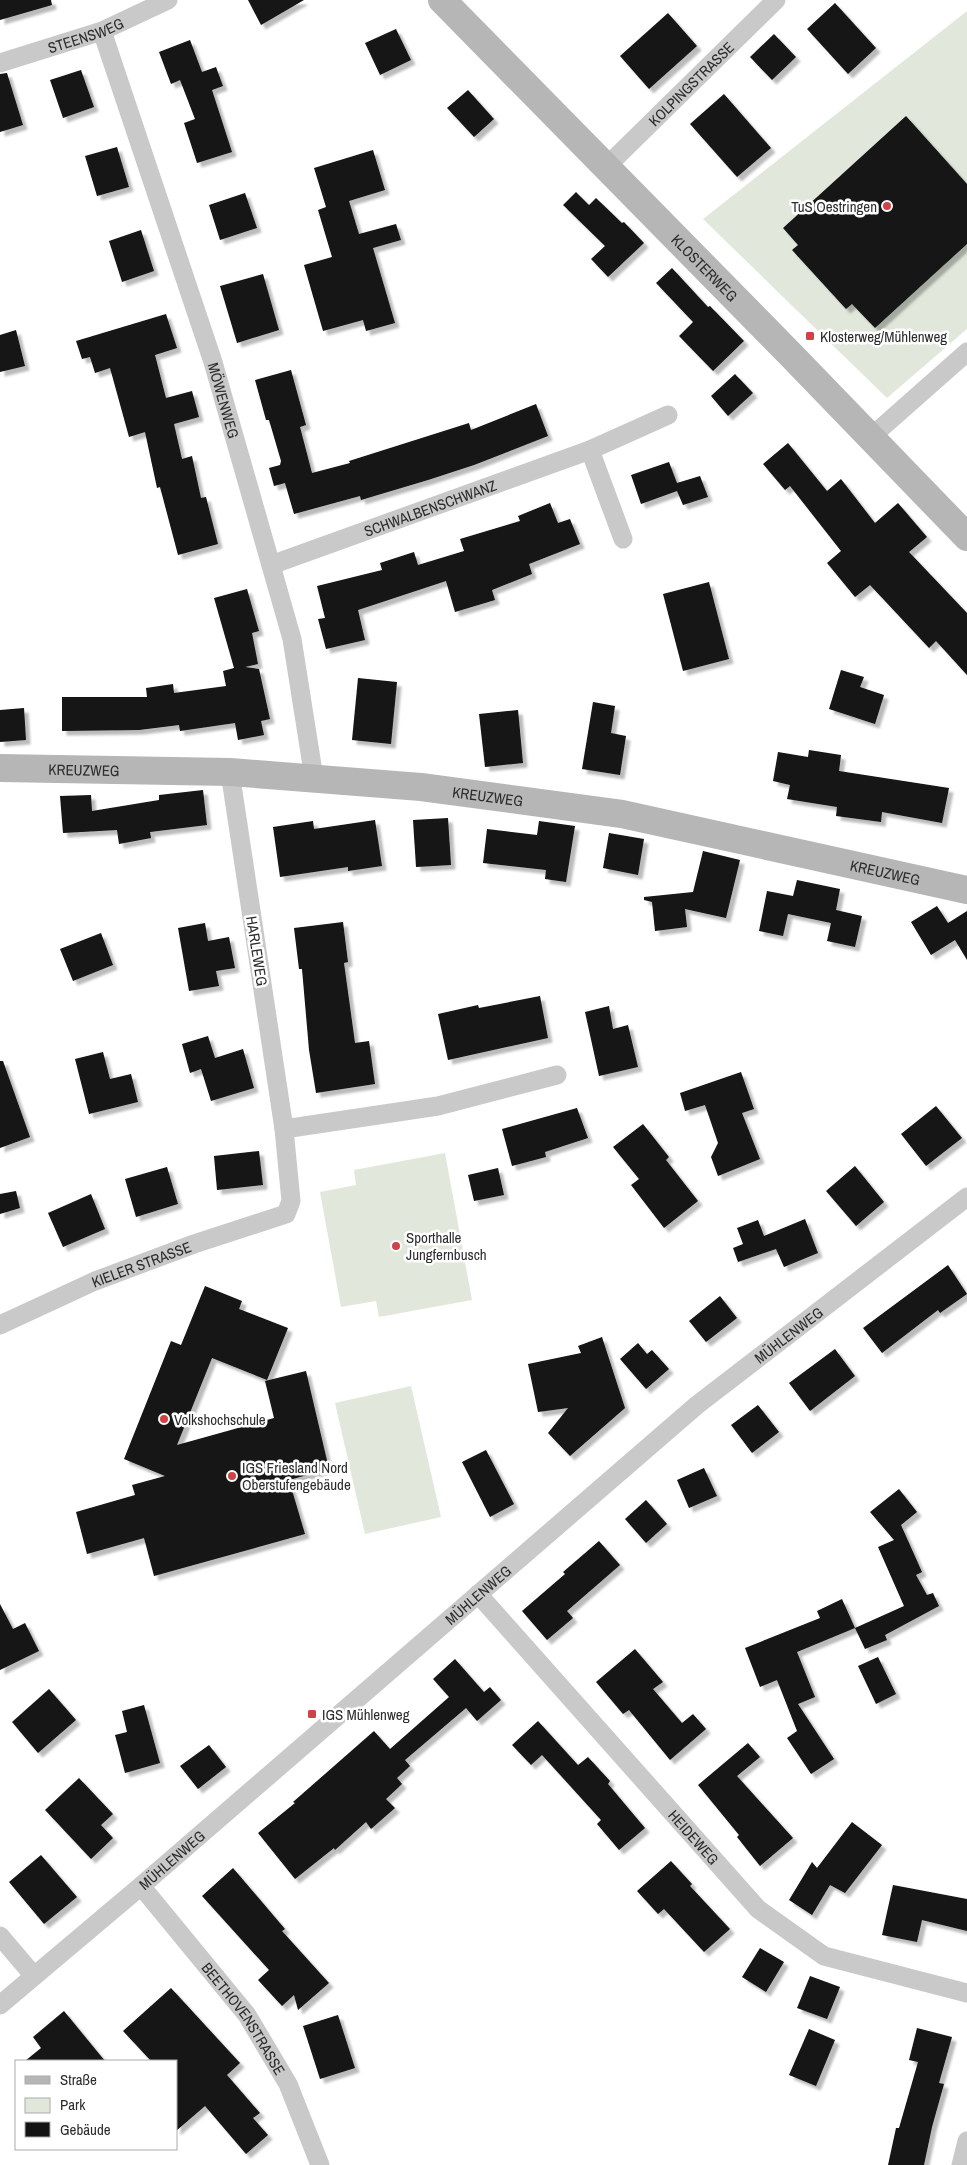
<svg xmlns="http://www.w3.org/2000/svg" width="967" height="2165" viewBox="0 0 967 2165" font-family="'Archivo Narrow',sans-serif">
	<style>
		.green { fill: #e1e8db }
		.building { fill: #131313; filter: url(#shadow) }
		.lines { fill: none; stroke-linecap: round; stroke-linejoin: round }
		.street { stroke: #c9c9c9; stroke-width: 19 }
		.secondary { stroke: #b6b6b6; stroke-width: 28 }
		.poi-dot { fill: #cd4348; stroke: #fff; stroke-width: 2 }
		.labels { text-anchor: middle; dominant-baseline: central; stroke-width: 5; stroke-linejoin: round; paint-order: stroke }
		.street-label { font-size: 15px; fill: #2c2c2c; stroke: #fff }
		.poi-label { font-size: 15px; fill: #2c2c2c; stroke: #fff; text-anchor: start }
	</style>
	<defs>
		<filter id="shadow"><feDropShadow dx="4.5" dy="4.5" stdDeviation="1" flood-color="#0004"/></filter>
	</defs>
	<rect width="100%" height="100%" fill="#fff"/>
	<g class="green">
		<path d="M967,11v318l-80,69 -184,-179z"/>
		<path d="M445,1153l27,147 -93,17 -3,-16 -35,6 -21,-115 36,-7 -2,-15z"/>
		<path d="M411,1386l30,131 -76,17 -30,-131z"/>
	</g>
	<g class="building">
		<path d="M0,0h51l1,5 -52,15z"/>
		<path d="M248,0h56l-43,25z"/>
		<path d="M835,3l41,45 -28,26 -41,-45z"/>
		<path d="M668,13l29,33 -48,43 -29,-33z"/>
		<path d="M396,29l15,31 -31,15 -15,-32z"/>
		<path d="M774,34l22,23 -24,23 -22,-23z"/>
		<path d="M190,40l12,32 14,-5 7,19 -11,4 20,62 -35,11 -13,-40 11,-4 -15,-39 -9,4 -12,-32z"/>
		<path d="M81,70l13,37 -31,11 -13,-38z"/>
		<path d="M7,73l16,52 -23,7v-58z"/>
		<path d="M468,90l26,29 -20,18 -27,-29z"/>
		<path d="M724,94l47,54 -34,29 -47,-53z"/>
		<path d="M906,116l61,68v60l-92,84 -23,-24 -6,5 -54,-59 6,-5 -15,-17z"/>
		<path d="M117,147l12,40 -32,9 -12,-40z"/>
		<path d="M373,150l12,40 -36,11 10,33 37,-10 5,16 -28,8 22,75 -29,8 -3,-11 -40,11 -19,-66 28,-8 -14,-47 8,-3 -12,-39z"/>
		<path d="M576,192l13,13 7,-7 26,25 2,-1 20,21 -36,34 -17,-18 14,-13 -42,-41z"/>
		<path d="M245,193l12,35 -37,12 -11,-35z"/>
		<path d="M141,230l13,41 -32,11 -13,-41z"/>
		<path d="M672,268l36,39 2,-1 34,35 -31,30 -34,-35 14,-14 -37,-39z"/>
		<path d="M263,274l16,56 -42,13 -17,-57z"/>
		<path d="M166,314l11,34 -22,7 11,43 26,-7 7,26 -25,7 8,35 10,-3 9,42 5,-1 12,47 -40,11 -18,-68 -3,1 -12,-56 -16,5 -19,-69 -15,5 -5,-16 -8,2 -6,-18z"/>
		<path d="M16,330l9,36 -25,6v-37z"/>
		<path d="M291,370l15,55 -6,2 12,46 38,-10 -1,-2 120,-38 2,7 65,-26 12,32 -74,29 -46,15 -67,20 -1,-4 -66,18 -9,-31 -11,3 -5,-18 11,-3 1,-4 -12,-41h-3l-11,-40z"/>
		<path d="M735,374l18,19 -25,23 -17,-20z"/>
		<path d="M788,443l39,48 14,-12 34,44 23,-20 29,34 -18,15 58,61v62l-31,-34 -7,7 -59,-63 -15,12 -28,-34 14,-12 -51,-65 -5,4 -22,-26z"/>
		<path d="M669,462l8,21 23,-7 8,21 -25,8 -6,-14 -36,13 -10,-29z"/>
		<path d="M550,503l8,20 12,-4 10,25 -51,20 3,10 -40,16 3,10 -40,12 -9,-31 -88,29 7,30 -39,9 -8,-30 7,-1 -8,-32 65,-16 -2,-7 34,-11 4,13 46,-14 -4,-12 60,-18 -2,-5z"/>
		<path d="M709,582l20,77 -46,12 -20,-77z"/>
		<path d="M247,589l12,42 -7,2 6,31 -13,3 14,2 11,50 -9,2 3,14 -26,5 -3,-17 -55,8 -1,-6 -40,5 -77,1v-34h85l-1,-9 27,-4 1,9 52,-7 -3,-15 11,-3 -20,-70z"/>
		<path d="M841,670l23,7 -4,10 24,8 -9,29 -46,-15z"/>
		<path d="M358,678l39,4 -6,62 -39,-4z"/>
		<path d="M593,702l22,4 -4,27 15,3 -6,39 -38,-6z"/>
		<path d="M24,708l2,32 -26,2v-32z"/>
		<path d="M518,710l5,53 -38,4 -6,-53z"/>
		<path d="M809,750l32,5 -2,16 110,17 -7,35 -60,-11 -1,10 -45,-6 1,-9 -50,-8 3,-14 -17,-4 5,-29 30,5z"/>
		<path d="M203,790l4,35 -57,7 1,6 -32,6 -2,-14 -54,3 -3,-37 31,-1 1,16 67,-11v-5z"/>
		<path d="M448,818l3,47 -35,2 -3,-47z"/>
		<path d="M375,820l7,46 -34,5v-4l-68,10 -7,-50 40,-6 1,8z"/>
		<path d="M539,821l36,5 -9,56 -21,-3 1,-9 -63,-7 4,-34 50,6z"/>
		<path d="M609,833l35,6 -6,36 -35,-7z"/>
		<path d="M703,851l37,9 -14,58 -41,-9 2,18 -32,4 -3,-29 -8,-2v-3l49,-5z"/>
		<path d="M797,880l43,9 -4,21 26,6 -7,31 -28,-6 4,-18 -43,-9 -5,22 -24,-5 8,-40 26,5z"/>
		<path d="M937,906l11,17 19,-12v49l-12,-20 -24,15 -20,-33z"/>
		<path d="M343,922l5,40 -4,1 11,80 14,-2 6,43 -59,9 -7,-43 -7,-81h-3l-5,-41z"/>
		<path d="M205,923l3,18 21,-4 6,31 -19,3 3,15 -30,5 -11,-63z"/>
		<path d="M101,933l12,32 -40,16 -13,-32z"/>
		<path d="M540,996l8,42 -100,22 -10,-46 40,-9 1,3z"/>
		<path d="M609,1006l4,23 15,-4 10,42 -39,9 -14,-64z"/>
		<path d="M208,1036l7,22 28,-9 11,39 -43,13 -10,-32 -11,4 -8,-29z"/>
		<path d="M103,1052l7,27 21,-5 7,28 -49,12 -14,-55z"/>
		<path d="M0,1061h3l27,76 -30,11z"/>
		<path d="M741,1072l13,37 -12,4 18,46 -42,17 -7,-19 7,-14 -13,-38 -20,6 -5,-18z"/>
		<path d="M936,1106l26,32 -36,28 -25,-32z"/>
		<path d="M577,1108l11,30 -43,14 1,5 -34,9 -10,-37z"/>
		<path d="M643,1124l26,33 -3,3 32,41 -34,27 -33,-43 8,-6 -26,-32z"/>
		<path d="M259,1151l4,34 -46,5 -3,-34z"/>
		<path d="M855,1166l29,36 -28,24 -30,-35z"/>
		<path d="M167,1167l11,37 -42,13 -11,-38z"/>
		<path d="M498,1168l6,27 -30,6 -6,-26z"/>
		<path d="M16,1191l4,17 -20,6v-20z"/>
		<path d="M91,1194l14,35 -42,18 -15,-34z"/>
		<path d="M805,1219l13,34 -34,14 -8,-18 -38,13 -5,-14 10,-4 -6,-16 21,-8 6,16z"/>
		<path d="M948,1265l19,29 -27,19 -2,-3 -56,43 -19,-25z"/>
		<path d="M205,1286l37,15 -3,8 49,19 -21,52 -55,-22 -35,87 97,-27 -9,-37 41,-10 23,98 -40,11 16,54 -151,42 -10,-38 -57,16 -11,-42 59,-17 -3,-10 33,-9 -41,-17 47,-118 10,4z"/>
		<path d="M720,1296l17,22 -31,24 -17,-21z"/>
		<path d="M602,1337l23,71 -55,48 -22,-23 20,-25 -30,4 -10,-48 53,-11 -3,-7z"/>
		<path d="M638,1343l9,11 5,-4 17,19 -23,20 -26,-30z"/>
		<path d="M835,1349l20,27 -45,35 -21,-28z"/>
		<path d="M758,1405l21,27 -27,21 -21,-28z"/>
		<path d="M486,1450l28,54 -24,13 -28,-55z"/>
		<path d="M704,1468l13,28 -28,12 -12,-28z"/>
		<path d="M899,1489l18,23 -16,13 21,47 -6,3 11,20 6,-2 6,13 -54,29 2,5 -22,9 -10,-21 49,-22 -26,-59 16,-7 -24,-28z"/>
		<path d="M646,1500l21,24 -21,19 -21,-24z"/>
		<path d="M599,1541l21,24 -53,46 6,7 -26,22 -25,-29 43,-37 -2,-2z"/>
		<path d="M842,1599l13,29 -58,24 18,45 -17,7 36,55 -23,15 -24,-36 10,-7 -20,-51 -17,7 -15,-39 75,-30 -3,-7z"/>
		<path d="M0,1604l13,25 12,-6 14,28 -39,19z"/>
		<path d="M635,1649l28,33 -10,7 29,34 11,-9 13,15 -36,31 -41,-50 -6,4 -27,-32z"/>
		<path d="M878,1657l18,37 -20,10 -18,-38z"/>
		<path d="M455,1659l29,33 6,-5 11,13 -24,21 -11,-13 -61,52 5,6 -13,12 5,6 -16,15 9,9 -24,21 -5,-7 -31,28 -1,-2 -39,31 -37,-46 37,-30 -2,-1 81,-71 16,18 59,-52 -16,-18z"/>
		<path d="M49,1689l27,31 -38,33 -26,-31z"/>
		<path d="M144,1705l16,58 -35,10 -10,-38 12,-3 -5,-21z"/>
		<path d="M538,1721l40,44 10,-8 22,24 -2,3 37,44 -26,22 -22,-26 4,-4 -59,-65 -11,10 -19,-20z"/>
		<path d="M748,1743l12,14 -23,19 56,62 -33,28 -23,-29 2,-2 -41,-50z"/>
		<path d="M209,1745l17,22 -28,22 -18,-23z"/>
		<path d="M79,1778l34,36 -12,11 12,13 -22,21 -46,-49z"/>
		<path d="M852,1822l30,23 -37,48 -15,-8 -18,30 -23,-15 23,-38 5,6z"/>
		<path d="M41,1855l36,42 -33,27 -35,-42z"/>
		<path d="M671,1861l21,23 -2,2 40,43 -26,23 -40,-43 -6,5 -21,-23z"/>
		<path d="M233,1868l52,61 -3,2 47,52 -31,27 -4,-15 -12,11 -24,-26 11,-10 -67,-74z"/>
		<path d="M893,1885l74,14v32l-45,-11 -5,22 -35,-7z"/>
		<path d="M760,1948l24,14 -18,30 -24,-15z"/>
		<path d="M810,1976l30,11 -13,32 -30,-11z"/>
		<path d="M171,1988l69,75 -13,12 33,38 -7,5 15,17 -22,19 -41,-48 -29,25v-70h-25l-28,-30z"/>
		<path d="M64,2011l41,50h-80l16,-13 -8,-11z"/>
		<path d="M338,2015l17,53 -35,11 -17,-53z"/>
		<path d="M917,2028l35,9 -13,46 5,1 -12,43 -8,38h-36l8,-37h3l19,-66 -9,-2z"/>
		<path d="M809,2029l26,11 -19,46 -27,-11z"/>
	</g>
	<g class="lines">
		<g class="street">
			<path id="s1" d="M102,31l111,331 79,277 22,139"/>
			<path id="s2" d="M0,63l102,-32 66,-31"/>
			<path id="s3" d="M606,167l170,-167"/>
			<path d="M871,437l96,-85"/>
			<path d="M590,450l78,-35"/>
			<path id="s4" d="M271,565l319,-115 33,89"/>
			<path d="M284,1129l154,-23 119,-31"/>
			<path id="s5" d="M0,1325l95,-44 99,-37 92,-30 5,-13 -7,-72 -54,-357"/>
			<path id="s6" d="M478,1594l280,315 66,47 143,37"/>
			<path id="s7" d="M141,1886l106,129 41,69 32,81"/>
			<path d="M0,1936l34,40"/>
			<path id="s8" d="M0,2005l141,-119 556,-481 270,-208"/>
			<path d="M961,2165l6,-24"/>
		</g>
		<g class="secondary">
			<path id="s9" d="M442,0l349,355 176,182"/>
			<path id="s10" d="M0,768l230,4 191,15 201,27 345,76"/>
		</g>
	</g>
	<g class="poi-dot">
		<circle cx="887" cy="206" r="5"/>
		<rect x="805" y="331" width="10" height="10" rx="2.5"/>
		<circle cx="396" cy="1246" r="5"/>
		<circle cx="164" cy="1419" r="5"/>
		<circle cx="232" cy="1476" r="5"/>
		<rect x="307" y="1709" width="10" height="10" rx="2.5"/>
	</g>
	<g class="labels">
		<g class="street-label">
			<text stroke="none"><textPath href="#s2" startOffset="90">STEENSWEG</textPath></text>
			<text stroke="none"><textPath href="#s3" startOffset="119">KOLPINGSTRASSE</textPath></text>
			<text stroke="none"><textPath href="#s9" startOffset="375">KLOSTERWEG</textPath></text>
			<text stroke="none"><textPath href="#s1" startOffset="389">MÖWENWEG</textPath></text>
			<text stroke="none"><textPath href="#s4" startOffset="169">SCHWALBENSCHWANZ</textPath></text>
			<text stroke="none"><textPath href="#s10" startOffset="84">KREUZWEG</textPath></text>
			<text stroke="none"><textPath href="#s10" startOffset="489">KREUZWEG</textPath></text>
			<text stroke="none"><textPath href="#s10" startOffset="894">KREUZWEG</textPath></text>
			<text transform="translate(257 951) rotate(81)">HARLEWEG</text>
			<text stroke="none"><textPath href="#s5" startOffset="154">KIELER STRASSE</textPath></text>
			<text stroke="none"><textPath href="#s8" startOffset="1035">MÜHLENWEG</textPath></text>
			<text stroke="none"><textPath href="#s8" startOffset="630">MÜHLENWEG</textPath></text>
			<text stroke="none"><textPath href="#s6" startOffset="325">HEIDEWEG</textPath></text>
			<text stroke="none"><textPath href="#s8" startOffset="225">MÜHLENWEG</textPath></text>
			<text stroke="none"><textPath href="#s7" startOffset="168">BEETHOVENSTRASSE</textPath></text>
		</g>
		<g class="poi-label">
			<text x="877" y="206" text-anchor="end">TuS Oestringen</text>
			<text x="820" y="336">Klosterweg/Mühlenweg</text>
			<text x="406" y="1237">Sporthalle<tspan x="406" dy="17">Jungfernbusch</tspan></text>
			<text x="174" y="1419">Volkshochschule</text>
			<text x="242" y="1467">IGS Friesland Nord<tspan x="242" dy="17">Oberstufengebäude</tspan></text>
			<text x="322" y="1714">IGS Mühlenweg</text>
		</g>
	</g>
	<rect x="15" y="2060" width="162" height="90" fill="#ffffff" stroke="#ababab"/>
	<rect x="25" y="2076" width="25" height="8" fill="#b6b6b6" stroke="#ababab"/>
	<text x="60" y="2085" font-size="15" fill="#2c2c2c">Straße</text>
	<rect x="25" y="2098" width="25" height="15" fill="#e1e8db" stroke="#ababab"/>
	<text x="60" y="2110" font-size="15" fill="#2c2c2c">Park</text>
	<rect x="25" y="2122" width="25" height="15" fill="#131313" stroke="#ababab"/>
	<text x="60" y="2135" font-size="15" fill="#2c2c2c">Gebäude</text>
</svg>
